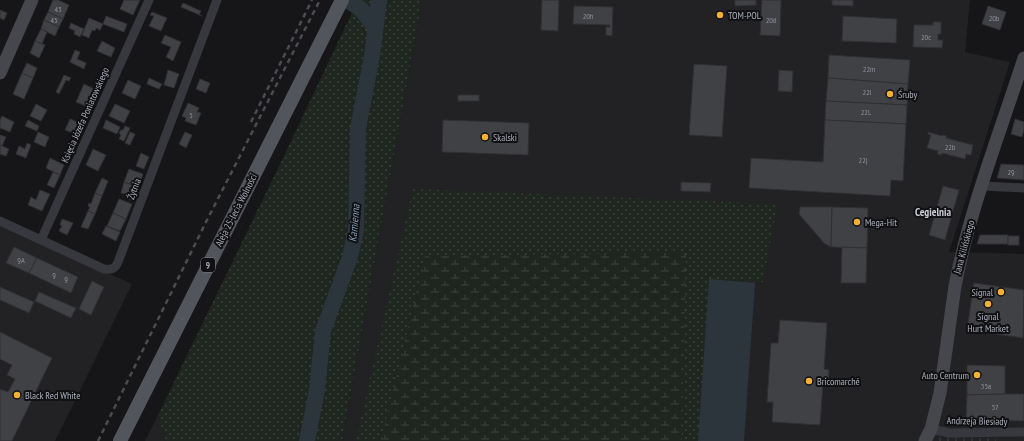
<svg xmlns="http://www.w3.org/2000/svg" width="1024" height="441" viewBox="0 0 1024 441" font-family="'PT Sans Narrow',sans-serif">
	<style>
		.built { fill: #222225 }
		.industrial { fill: url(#industrial-grid) }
		.grass { fill: url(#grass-dots) }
		.wetland { fill: url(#wetland-marsh) }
		.water { fill: #2c353c }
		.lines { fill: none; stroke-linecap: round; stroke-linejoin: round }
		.river { stroke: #2c353c; stroke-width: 16 }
		.building { fill: #404145; stroke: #303034 }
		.street { stroke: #37383d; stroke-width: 9 }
		.secondary { stroke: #45474d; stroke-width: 13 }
		.primary { stroke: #53555c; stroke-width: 14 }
		.rail { stroke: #4a4c52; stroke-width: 2.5; stroke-dasharray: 5 4; stroke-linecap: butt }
		.poi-dot { fill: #f2b134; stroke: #111113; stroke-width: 1.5 }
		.labels { text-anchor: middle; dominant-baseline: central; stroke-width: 4; stroke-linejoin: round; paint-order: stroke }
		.number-label { font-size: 8px; fill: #8e929b }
		.shield { fill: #111113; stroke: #7b7e86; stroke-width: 1 }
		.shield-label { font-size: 9px; font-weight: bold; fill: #a8adb8 }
		.poi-label { font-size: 10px; fill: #a8adb8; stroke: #111113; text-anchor: start }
		.street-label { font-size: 10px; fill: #a8adb8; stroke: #111113 }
		.neighbourhood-label { font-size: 11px; font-weight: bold; fill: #c9ccd4; stroke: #111113 }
		.water-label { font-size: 11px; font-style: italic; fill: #7f9bb3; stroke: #111113 }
	</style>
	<defs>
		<pattern id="industrial-grid" width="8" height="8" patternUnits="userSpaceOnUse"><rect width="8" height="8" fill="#222225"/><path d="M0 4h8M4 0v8" fill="none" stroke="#3f3f43"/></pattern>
		<pattern id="grass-dots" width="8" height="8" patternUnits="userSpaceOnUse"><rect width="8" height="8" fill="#1e261f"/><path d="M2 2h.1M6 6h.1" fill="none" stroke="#3c433d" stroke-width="1.8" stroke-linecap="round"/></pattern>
		<pattern id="wetland-marsh" width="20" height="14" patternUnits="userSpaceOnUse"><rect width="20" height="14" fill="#1e261f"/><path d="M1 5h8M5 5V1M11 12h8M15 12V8" fill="none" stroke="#3c433d"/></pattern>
	</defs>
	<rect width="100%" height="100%" fill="#161618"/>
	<g class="built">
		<path d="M422,0h548l-5,52 45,10 -61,190 75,2v187h-682z"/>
		<path d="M0,224l132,60 -77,157h-55z"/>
		<path d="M158,415l8,26h-21z"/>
	</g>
	<path class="industrial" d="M938,437h19l39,2v2h-60z"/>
	<g class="grass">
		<path d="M358,0h64l-80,441h-176l-8,-26 125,-257z"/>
		<path d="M413,189l364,15 -14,78 -54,-2 -11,161h-342z"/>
	</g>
	<path class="wetland" d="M686,252l-4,189h-301l44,-185z"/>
	<path class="water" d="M709,279l46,4 -11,158h-46z"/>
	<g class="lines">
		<g class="river">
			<path d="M347,0l14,9 14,19"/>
			<path d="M307,441l10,-51 6,-59 27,-74 6,-27 2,-102 14,-72 7,-56"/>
		</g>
	</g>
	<g class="building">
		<path d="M53,0h5l11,5 -6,14 -15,-7z"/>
		<path d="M124,0h16l-7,15 -13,-6z"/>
		<path d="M542,0h17l-1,31 -17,-1z"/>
		<path d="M735,0h21v5l-21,1z"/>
		<path d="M762,0h19l-1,36 -20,-1z"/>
		<path d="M832,0h21v6l-21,-1z"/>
		<path d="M183,3l18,8 -2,4 3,1 -21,-9z"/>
		<path d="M574,6l39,1 -1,29 -6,-1v-8h4v-2l-37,-1z"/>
		<path d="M988,6l18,6 -6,18 -18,-6z"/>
		<path d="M0,10l7,3 -3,7 -4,-2z"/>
		<path d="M48,12l15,7 -4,8 -15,-7z"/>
		<path d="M152,12l15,6 -6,13 -12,-5 5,-10 -4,-1z"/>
		<path d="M106,16l21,8 -3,8 -21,-8z"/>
		<path d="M843,16l54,3 -1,24 -54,-2z"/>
		<path d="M89,18l14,6 -3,6 -4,-2 -1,3 -3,-1 -3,8 -7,-3z"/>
		<path d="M44,20l15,7 -4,9 -14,-7z"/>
		<path d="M933,22h8v12h-3v6h5l-1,8 -29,-1 1,-22h19z"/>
		<path d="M71,23l13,6 -4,8 -6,-3 1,-3 -6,-3z"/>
		<path d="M41,29l6,3 -5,12 -7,-3z"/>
		<path d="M165,35l16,7 -8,19 -7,-4 5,-10 -10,-4z"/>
		<path d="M35,41l10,4 -6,13 -9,-5z"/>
		<path d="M102,41l13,7 -4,9 -14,-6z"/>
		<path d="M75,50l5,2 -3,7 9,4 -2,6 -14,-7z"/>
		<path d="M829,55l81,5 -2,24 -80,-6z"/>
		<path d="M27,63l10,5 -4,10 -11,-5z"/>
		<path d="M694,64l33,2 -5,71 -33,-2z"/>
		<path d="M168,70l11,4 -5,14 -10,-3z"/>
		<path d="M779,70l14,1 -1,21 -14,-1z"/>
		<path d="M22,73l11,5 -9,21 -11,-5z"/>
		<path d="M64,75l7,3 -2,3 -3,-1 -7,14 -3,-2z"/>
		<path d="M149,78l13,6 -3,5 -12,-5z"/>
		<path d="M828,78l80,6 -1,21 -81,-4z"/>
		<path d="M200,79l10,4 -4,10 -10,-4z"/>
		<path d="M128,80l13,6 -6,13 -13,-6z"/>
		<path d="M84,84l14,7 -7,17 -15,-6z"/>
		<rect x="458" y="95" width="21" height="6"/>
		<path d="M826,101l81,4 -1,19 -81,-4z"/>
		<path d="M188,103l11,5 -2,4 4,1 -5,12 -11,-4 1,-3 -4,-2z"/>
		<path d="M36,104l11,6 -6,11 -11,-5z"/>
		<path d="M115,104l15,7 -6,12 -15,-7z"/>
		<path d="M2,116l12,6 -4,10 -10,-4v-8z"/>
		<path d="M70,119l13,5 -5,11 -13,-5z"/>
		<path d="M1015,119l9,3v8l-2,7 -11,-3z"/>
		<path d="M28,120l11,6 -2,5 -12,-5z"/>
		<path d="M106,120l14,7 -3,7 -14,-6z"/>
		<path d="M443,120l86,3 -1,32 -86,-3z"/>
		<path d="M825,120l81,4 -3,57 -12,-1 -1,16 -141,-8 2,-30 72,4z"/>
		<path d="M125,126l5,2 -6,13 -5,-2 2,-4 -2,-2 2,-3h2z"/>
		<path d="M38,132l11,5 -4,10 -11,-5z"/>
		<path d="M130,132l5,2 -5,11 -5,-2z"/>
		<path d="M185,132l7,3 -6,13 -7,-4z"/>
		<path d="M928,132l14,4v-1l5,1 -1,2 27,7 -2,10 -5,-1 -1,5 -23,-6v2l-5,-1 1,-3 -11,-3 4,-13 -3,-1z"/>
		<path d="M0,135l6,2 -4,9 -2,-1z"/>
		<path d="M27,143l4,2 -5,13 -10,-4 3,-8 6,3z"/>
		<path d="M0,145l9,4 -3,7 -6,-2z"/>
		<path d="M93,149l13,6 -8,16 -12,-6z"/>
		<path d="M141,153l8,4 -5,12 -8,-3z"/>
		<path d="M50,158l14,7 -4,10 -14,-7z"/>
		<path d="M1001,164l23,1v15l-27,-2z"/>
		<path d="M129,169l14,5 -5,13 -14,-5z"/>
		<path d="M53,172l7,3 -6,13 -7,-3z"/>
		<path d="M102,178l6,3 -6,15 -7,-3z"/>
		<path d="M124,182l14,5 -5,14 -8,-3 1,-4 -5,-1z"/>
		<path d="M681,182l30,1 -1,9 -29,-1z"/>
		<path d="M943,186l16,4 -14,50 -16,-5z"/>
		<path d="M40,190l10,4 -8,17 -14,-6 3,-8 5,3z"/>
		<path d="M95,193l7,3 -7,18 -7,-3 2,-4 -2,-1 1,-3 2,1z"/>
		<path d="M119,199l13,5 -6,15 -13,-6z"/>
		<path d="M800,207h32l-1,40 -7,-4 -25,-29z"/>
		<path d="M832,207l36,1 -1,40 -36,-1z"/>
		<path d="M88,211l7,3 -7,15 -7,-2z"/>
		<path d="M113,213l13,6 -6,12 -13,-5z"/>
		<path d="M62,219l11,4 -6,12 -8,-4 3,-5 -2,-1z"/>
		<path d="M106,226l14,6 -4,9 -14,-7z"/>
		<path d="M980,235h28v9h-31z"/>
		<rect x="1008" y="236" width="11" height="9"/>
		<path d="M14,247l23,11 -8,15 -23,-10z"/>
		<path d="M842,247l25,1 -1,35h-25z"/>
		<path d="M37,258l41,19 -7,16 -42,-20z"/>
		<path d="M92,281l12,6 -13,28 -12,-6z"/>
		<path d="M974,283l50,7 -1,48 -56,-8z"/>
		<path d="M0,287l34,15 -5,11 -29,-13z"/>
		<path d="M39,292l37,16 -5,10 -36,-17z"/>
		<path d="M780,320l47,3 -3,46 5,1 -1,13h-5l-3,42 -48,-3 1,-20h-6l4,-59h7z"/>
		<path d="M0,332l52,26 -40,83h-12v-52l8,3 7,-13 -8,-4 5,-10 -12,-6z"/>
		<path d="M967,365l38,1v28l-38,1z"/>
		<path d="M1005,394h19v27l-58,-1 1,-25z"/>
	</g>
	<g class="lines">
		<g class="street">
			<path d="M983,186l41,2"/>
			<path d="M0,221l104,48c7,1 11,0 14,-7l99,-262"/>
			<path d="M41,240l108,-240"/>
			<path d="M931,429l18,4 75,-1"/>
		</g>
		<g class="secondary">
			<path d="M0,73l32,-73"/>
			<path d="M925,441l6,-12 9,-36 15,-107c15,-78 45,-153 69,-228"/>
		</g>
		<path class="primary" d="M120,441l222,-441"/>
		<g class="rail">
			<path d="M251,122l61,-122"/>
			<path d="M98,441l108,-219 114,-222"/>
		</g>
	</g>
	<g class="poi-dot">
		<circle cx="720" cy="15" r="4"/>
		<circle cx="890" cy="94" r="4"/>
		<circle cx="485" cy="137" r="4"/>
		<circle cx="857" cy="222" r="4"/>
		<circle cx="1001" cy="292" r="4"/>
		<circle cx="988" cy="304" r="4"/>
		<circle cx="977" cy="375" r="4"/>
		<circle cx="809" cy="381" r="4"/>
		<circle cx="17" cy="395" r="4"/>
	</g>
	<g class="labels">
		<g class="number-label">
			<text x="58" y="9">43</text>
			<text x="588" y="16">20h</text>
			<text x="994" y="18">20b</text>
			<text x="54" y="20">45</text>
			<text x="771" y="20">20d</text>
			<text x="926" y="37">20c</text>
			<text x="869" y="69">22m</text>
			<text x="867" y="92">22i</text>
			<text x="866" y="112">22L</text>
			<text x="191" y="115">5</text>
			<text x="950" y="147">22b</text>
			<text x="863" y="160">22j</text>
			<text x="1011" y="172">29</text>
			<text x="21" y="260">9A</text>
			<text x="54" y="275">9</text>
			<text x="66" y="279">9</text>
			<text x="986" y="386">35a</text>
			<text x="995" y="407">37</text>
		</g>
		<rect class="shield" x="201" y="258" width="14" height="14" rx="3"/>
		<g class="shield-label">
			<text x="208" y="265">9</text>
		</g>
		<g class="poi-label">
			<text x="728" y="15">TOM-POL</text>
			<text x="898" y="94">Śruby</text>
			<text x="493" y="137">Skalski</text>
			<text x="865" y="222">Mega-Hit</text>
			<text x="993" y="292" text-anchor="end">Signal</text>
			<text x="988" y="316" text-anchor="middle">Signal<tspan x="988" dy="12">Hurt Market</tspan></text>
			<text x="969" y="375" text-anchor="end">Auto Centrum</text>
			<text x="817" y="381">Bricomarché</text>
			<text x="25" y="395">Black Red White</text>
		</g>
		<g class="street-label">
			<text transform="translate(85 115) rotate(-66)">Księcia Józefa Poniatowskiego</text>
			<text transform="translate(134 189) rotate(-69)">Żytnia</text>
			<text transform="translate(236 210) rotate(-63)">Aleja 25-lecia Wolności</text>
			<text transform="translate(964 247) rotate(-75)">Jana Kilińskiego</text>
			<text transform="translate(977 421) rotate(1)">Andrzeja Biesiady</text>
		</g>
		<g class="neighbourhood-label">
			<text x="933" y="212">Cegielnia</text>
		</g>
		<g class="water-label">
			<text transform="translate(354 223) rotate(-85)">Kamienna</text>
		</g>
	</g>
</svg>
